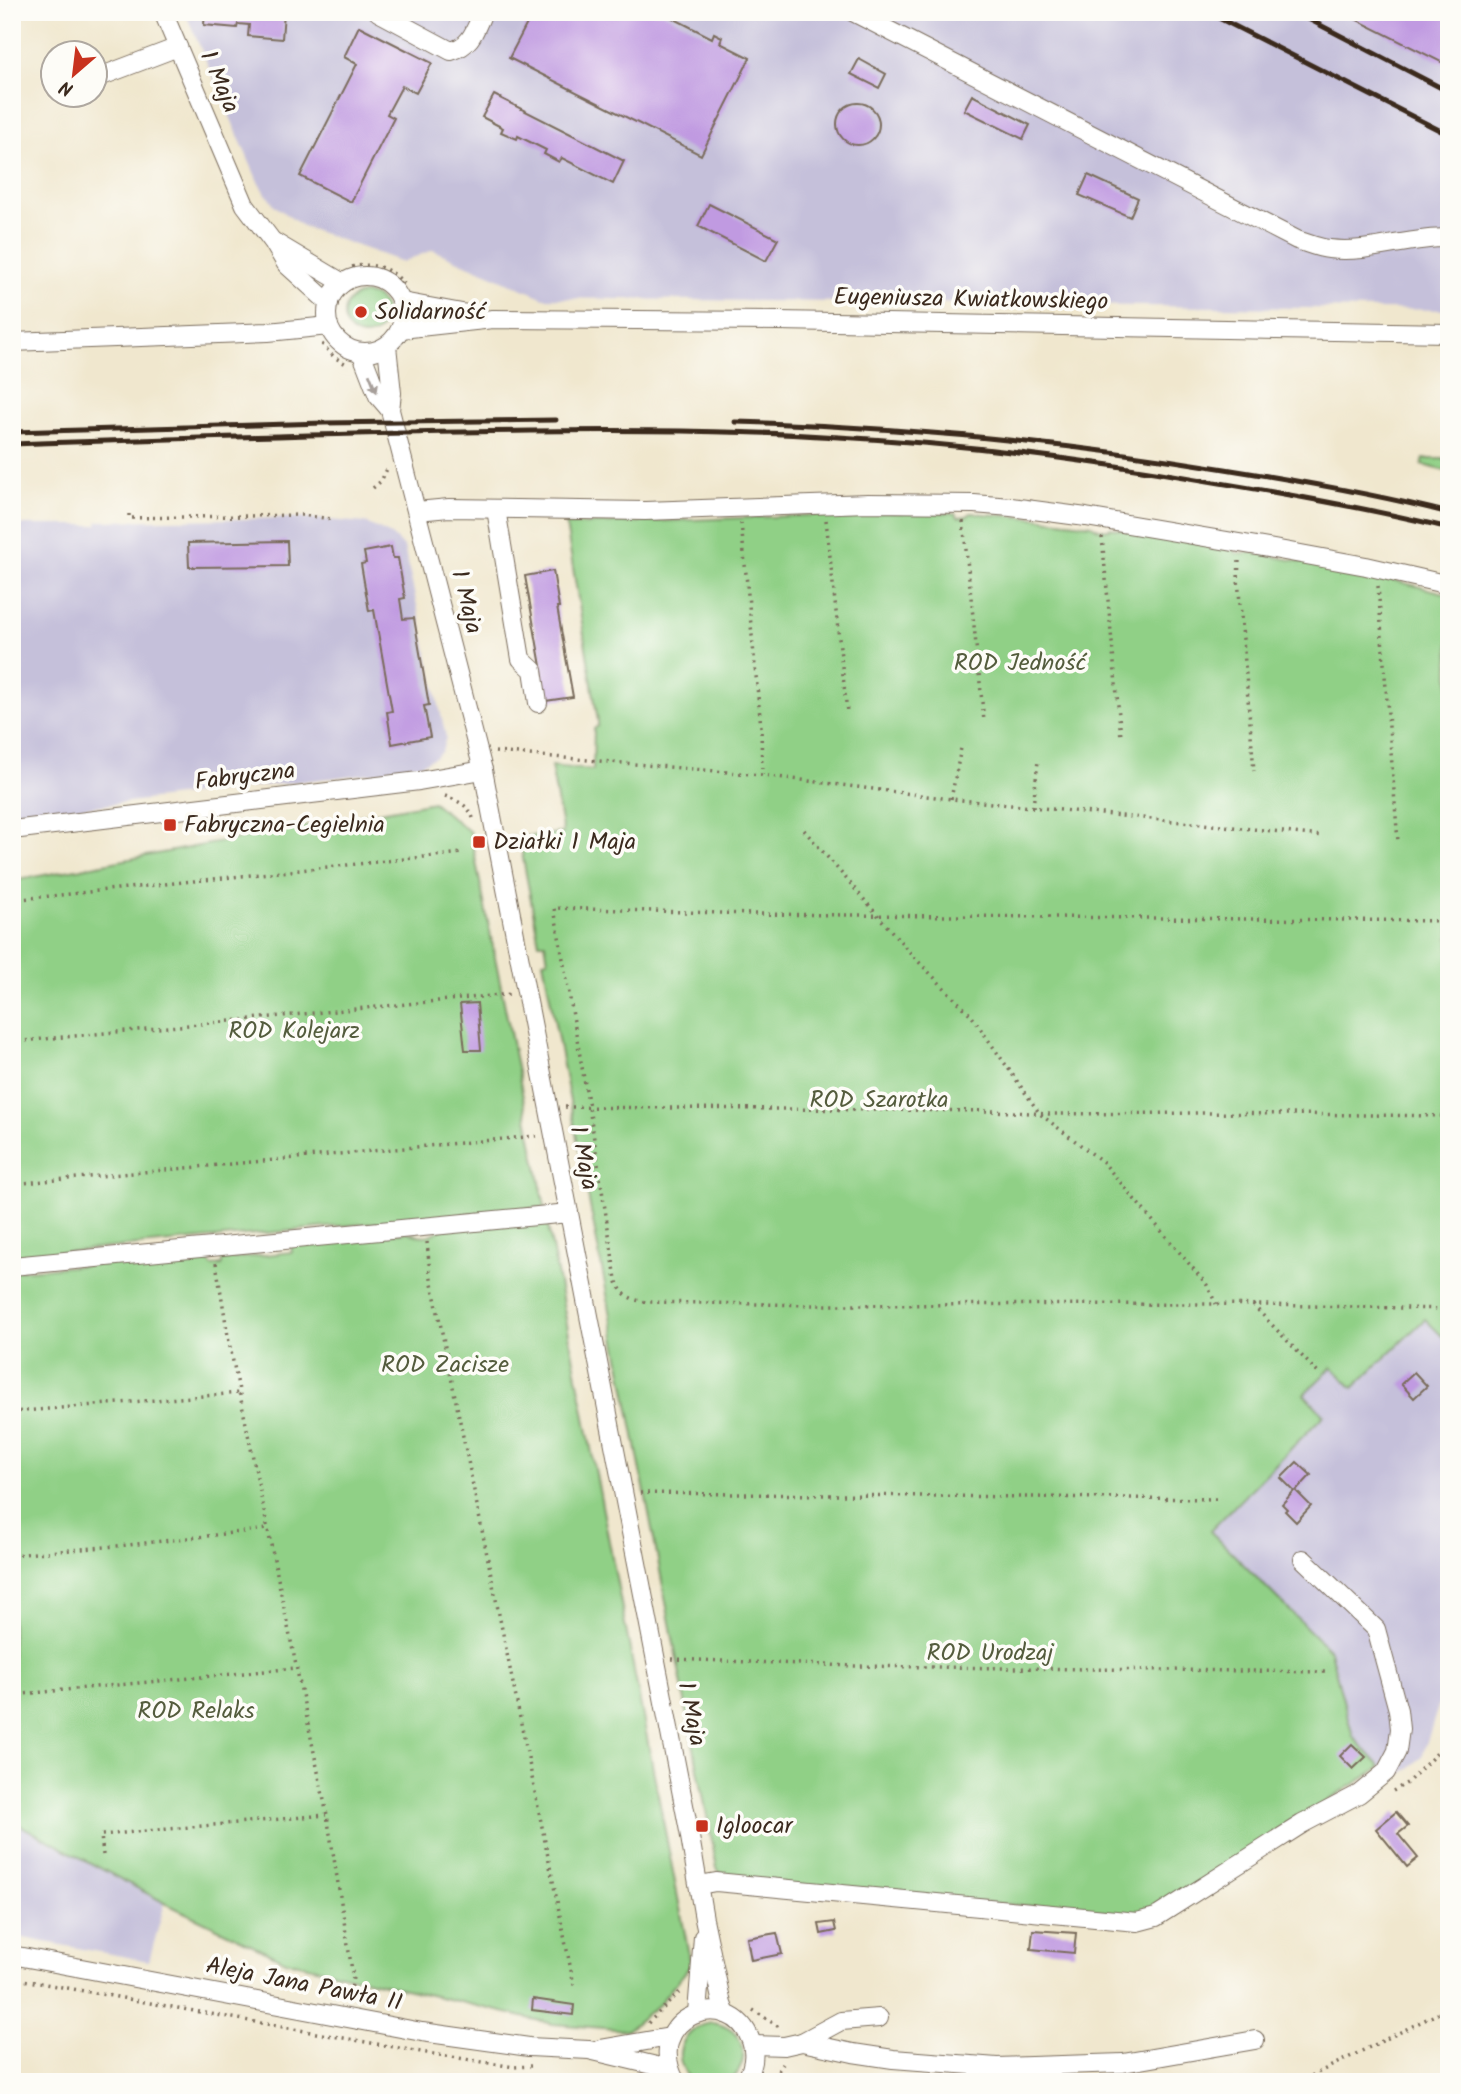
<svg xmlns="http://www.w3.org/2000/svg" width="1461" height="2094" viewBox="0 0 1461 2094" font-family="Kalam,sans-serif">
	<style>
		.industrial { fill: #c5c0da }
		.green { fill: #90d086; stroke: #667d52; stroke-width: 2 }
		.building { fill: #c09ae1 }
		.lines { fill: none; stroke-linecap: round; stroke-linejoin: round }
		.minor-casing { stroke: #7a6c5c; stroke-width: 20 }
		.path { stroke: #7a6c5c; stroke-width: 3.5; stroke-dasharray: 2 5; stroke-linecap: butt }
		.minor { stroke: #fff; stroke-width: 18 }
		.rail { stroke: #3b2a1e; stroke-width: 5 }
		.oneway { fill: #a79f9a }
		.poi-dot { fill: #c8321e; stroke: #fdfcf7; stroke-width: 2.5 }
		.labels { text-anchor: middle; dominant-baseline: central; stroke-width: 7; stroke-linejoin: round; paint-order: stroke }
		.street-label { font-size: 24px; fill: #3b2a1e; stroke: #fdfcf7 }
		.poi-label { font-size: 24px; fill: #3b2a1e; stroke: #fdfcf7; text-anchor: start }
		.park-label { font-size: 24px; fill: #545c3d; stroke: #fdfcf7 }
	</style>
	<rect width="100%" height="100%" fill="#fdfcf7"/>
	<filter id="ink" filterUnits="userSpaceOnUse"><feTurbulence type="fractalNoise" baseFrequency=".0143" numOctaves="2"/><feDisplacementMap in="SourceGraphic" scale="14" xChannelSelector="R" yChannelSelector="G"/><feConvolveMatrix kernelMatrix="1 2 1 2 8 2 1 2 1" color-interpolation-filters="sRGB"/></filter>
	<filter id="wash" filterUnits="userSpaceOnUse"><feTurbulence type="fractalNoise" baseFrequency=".00686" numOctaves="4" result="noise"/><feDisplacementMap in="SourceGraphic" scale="28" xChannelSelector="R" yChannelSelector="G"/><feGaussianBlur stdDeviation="1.57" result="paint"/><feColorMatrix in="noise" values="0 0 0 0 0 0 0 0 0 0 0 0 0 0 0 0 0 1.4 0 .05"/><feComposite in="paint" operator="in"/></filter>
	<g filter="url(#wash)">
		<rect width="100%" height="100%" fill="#f0e7ce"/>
		<g class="industrial">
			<path d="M185,12h1264v298l-905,-12 -111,-48 -31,12 -100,-36 -27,-20 -16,-22z"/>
			<path d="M302,518l64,5 25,12 13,12 42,190 -4,14 -7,6 -21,11 -402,48v-291h85l1,-4z"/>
			<path d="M1425,1319l24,24v336l-3,3 -24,75 -28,23 -41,-43 -23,-86 -121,-120 115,-115 -20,-21 28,-28 21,21z"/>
			<path d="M12,1821l153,82 -16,58 -137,-25z"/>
		</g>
		<g class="green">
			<circle cx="365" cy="315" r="21"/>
			<path d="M1424,459h25v13l-27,-7z"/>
			<path d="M891,512l64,1 3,4 9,-1 4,-3 64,5 57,7c6,5 12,6 19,3l121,20 4,5 8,1 4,-2 121,22c6,7 11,8 19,5l61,15v749l-24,-24 -72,69 -21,-21 -28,27 20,21 -114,116 120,120 23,86 28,30 -212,135c-14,6 -28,9 -43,12l-400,-33 -9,-13 -174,-907 5,-1 -3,-17h-6l-20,-106 44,-4 -12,-67 42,4 1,-41 4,-3v-5l-32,-196z"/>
			<path d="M433,802l37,30 75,375 -533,50v-376z"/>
			<path d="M547,1221l144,744 -31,38 -33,27 -74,-6 -267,-63 -121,-58 -153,-82v-550l193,-15 7,10 10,-1v-5l70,-8 -2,-9 118,-11c15,6 23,5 35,-4z"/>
			<path d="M712,2023c33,4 42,39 17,59 -10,0 -26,3 -35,-1 -5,-2 -9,-8 -11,-13 -10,-22 7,-42 29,-45z"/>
		</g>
		<g id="blocks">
			<g class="building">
				<path d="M205,12h79l-2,27 -34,-3 1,-11 -11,-1 -1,4 -33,-3z"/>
				<path d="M533,12h128l51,26 2,-5 8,4 -2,6 30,15 -49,97 -192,-97z"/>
				<path d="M1344,12h105v54l-96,-48z"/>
				<path d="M359,26l73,37 -16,30 -14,-7 -15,28 7,4 -43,84 -51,-26 57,-112 -13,-7z"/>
				<path d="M859,59l27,15 -7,14 -28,-14z"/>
				<path d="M494,95l130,66 -11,23 -51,-26 -3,4 -15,-8 2,-4 -28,-14 -1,3 -16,-7 2,-4 -21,-11z"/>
				<path d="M972,95l58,30 -7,14 -59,-29z"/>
				<circle cx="858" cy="124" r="21"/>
				<path d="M1088,175l50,23 -8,19 -51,-22z"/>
				<path d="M709,204l69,35 -12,22 -68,-35z"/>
				<path d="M287,541l1,25 -99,1 -1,-24z"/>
				<path d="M391,547l2,11h5l7,40 -5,1 3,20 11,-1 15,87 -5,1 6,31 -38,7 -5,-32 5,-1 -18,-101 -5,1 -8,-47 5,-1 -2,-11z"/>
				<path d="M553,571l6,36h-2l16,90 -28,4 -6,-35h2l-16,-90z"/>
				<path d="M477,1003l4,47h-16l-5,-46z"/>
				<path d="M1414,1372l13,14 -13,12 -13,-14z"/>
				<path d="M1297,1462l14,13 -15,16 15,15 -15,16 -11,-11 2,-2 -5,-5 12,-13 -13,-13z"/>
				<path d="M1352,1744l14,13 -13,12 -13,-13z"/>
				<path d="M1396,1812l12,14 -10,8 20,24 -11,9 -31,-38z"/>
				<path d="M834,1922l2,9 -15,3 -2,-10z"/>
				<path d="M1033,1930l43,3 -2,20 -43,-4z"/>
				<path d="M777,1933l5,21 -31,6 -4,-22z"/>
				<path d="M533,1999l41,6 -1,10 -41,-5z"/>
			</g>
		</g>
	</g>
	<g filter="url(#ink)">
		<use href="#blocks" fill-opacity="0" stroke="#7a6c5c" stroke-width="2"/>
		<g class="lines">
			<g class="minor-casing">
				<g id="minor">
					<path d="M163,12l82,193 28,37 13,22 43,39"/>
					<path d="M378,12l73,39c20,-5 24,-21 32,-39"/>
					<path d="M853,12l444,228c10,3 21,8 32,9 40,5 80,-12 120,-11"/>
					<path d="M94,79l84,-32"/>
					<path d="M276,243l67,40"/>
					<circle cx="365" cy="314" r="38"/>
					<path d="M402,302l71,13"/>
					<path d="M401,329l92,-10 286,2 670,12"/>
					<path d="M12,342l256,-10 61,-6"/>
					<path d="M387,346l5,47 -2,17 93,360 206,1061 15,88 18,85 4,10"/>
					<path d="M361,352l17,44 12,14"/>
					<path d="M496,509l25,150 12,11 5,33"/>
					<path d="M417,511l32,-3 196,3 223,-8 106,1 37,3 75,10 171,29 109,20 83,19"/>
					<path d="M12,830l407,-49 64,-11"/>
					<path d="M12,1266l557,-53"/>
					<path d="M699,1885l17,-3 421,40 19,-5 146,-93 57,-30 27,-22 11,-21 3,-22 -2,-19 -22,-81 -73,-70"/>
					<path d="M12,1955l410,77 107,15 60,3 80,19"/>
					<path d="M697,2013l6,-76"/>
					<path d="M802,2042l39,-21 38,-3"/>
					<path d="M753,2045l31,1 18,-4 51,11 40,6 104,8 126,-4 132,-23"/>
					<path d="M600,2049l70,-12"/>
					<path d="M676,2082c-36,-66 56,-98 75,-41 5,14 2,28 -6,41"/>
				</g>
			</g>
			<g class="path">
				<path d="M352,267c22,-5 40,1 54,19"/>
				<path d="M322,344l12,13 14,8"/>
				<path d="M373,488l8,-7 6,-12"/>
				<path d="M129,514v4l173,-3 29,4"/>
				<path d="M826,520l21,192"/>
				<path d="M963,521l21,200"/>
				<path d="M741,523l20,204 1,48"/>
				<path d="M1102,537l19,200"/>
				<path d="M1239,561l-1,18 16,192"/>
				<path d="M1378,586l20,256"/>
				<path d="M495,752l267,23 189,24 372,37"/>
				<path d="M445,796c11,4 24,9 28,22"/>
				<path d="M951,799l10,-51"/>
				<path d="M1033,807l5,-46"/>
				<path d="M804,830l109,126 58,59 69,99 63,48 104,123 9,19"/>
				<path d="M12,900l450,-47"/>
				<path d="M1449,921l-696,-7 -199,-6 35,199 27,172c5,16 15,21 30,23l171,3 400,-1 232,5"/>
				<path d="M12,1042l499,-48"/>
				<path d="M565,1107l429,4 55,3 154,-1 246,3"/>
				<path d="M12,1184l524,-48"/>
				<path d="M427,1242l3,31 145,717"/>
				<path d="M216,1263l13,79 98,473 26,162 -4,25"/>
				<path d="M1253,1305l67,70"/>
				<path d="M12,1412l227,-19"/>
				<path d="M640,1493l581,6"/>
				<path d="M12,1555l116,-10 139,-16"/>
				<path d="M672,1659l181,7 472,6"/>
				<path d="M12,1695l284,-27"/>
				<path d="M1393,1791l14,-8 42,-42"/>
				<path d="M103,1855l-2,-20 225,-20"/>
				<path d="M12,1978l409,74 93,15 17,-1"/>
				<path d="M753,2010l29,19"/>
				<path d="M648,2023l35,-34"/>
				<path d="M770,2082l13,-18"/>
				<path d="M1299,2082l150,-74"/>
			</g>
			<use href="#minor" class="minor"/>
			<g class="rail">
				<path d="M1207,12l242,123"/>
				<path d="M1295,12l154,80"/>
				<path d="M735,422c165,5 327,20 490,47 75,12 150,25 224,44"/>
				<path d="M12,432l312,-9 232,-3"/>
				<path d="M12,444c150,-5 300,-10 450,-12 126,-2 252,-3 377,5 126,7 251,23 375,45 79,13 157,27 235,46"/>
			</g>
		</g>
		<defs><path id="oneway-solid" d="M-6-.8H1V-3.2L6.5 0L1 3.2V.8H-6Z" transform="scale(1.75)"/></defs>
		<use class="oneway" href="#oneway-solid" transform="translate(373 383) rotate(68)"/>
	</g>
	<g class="poi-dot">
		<circle cx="361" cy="312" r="7"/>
		<rect x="163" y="818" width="14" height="14" rx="3.5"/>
		<rect x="472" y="835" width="14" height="14" rx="3.5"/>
		<rect x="695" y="1819" width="14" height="14" rx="3.5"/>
	</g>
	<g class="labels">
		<g class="street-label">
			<text transform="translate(219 82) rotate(67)">1 Maja</text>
			<text transform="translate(971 300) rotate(1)">Eugeniusza Kwiatkowskiego</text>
			<text transform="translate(466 602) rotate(76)">1 Maja</text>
			<text transform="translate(245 777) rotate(-7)">Fabryczna</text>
			<text transform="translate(583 1158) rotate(79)">1 Maja</text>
			<text transform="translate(691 1714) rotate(79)">1 Maja</text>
			<text transform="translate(304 1985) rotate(11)">Aleja Jana Pawła II</text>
		</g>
		<g class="poi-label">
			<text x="375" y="312">Solidarność</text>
			<text x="184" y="825">Fabryczna-Cegielnia</text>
			<text x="493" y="842">Działki 1 Maja</text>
			<text x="716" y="1826">Igloocar</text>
		</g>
		<g class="park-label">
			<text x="1020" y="663">ROD Jedność</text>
			<text x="294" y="1031">ROD Kolejarz</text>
			<text x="879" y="1100">ROD Szarotka</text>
			<text x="445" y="1365">ROD Zacisze</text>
			<text x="990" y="1653">ROD Urodzaj</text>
			<text x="196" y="1711">ROD Relaks</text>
		</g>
	</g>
	<rect width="1461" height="2094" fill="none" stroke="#fdfcf7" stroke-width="42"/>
	<g transform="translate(74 74) rotate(208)"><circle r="33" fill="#fdfcf7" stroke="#afa8a0" stroke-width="2"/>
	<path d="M0-5L12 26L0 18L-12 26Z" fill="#c8321e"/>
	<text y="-10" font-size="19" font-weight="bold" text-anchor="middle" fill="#3b2a1e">N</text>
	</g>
</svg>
